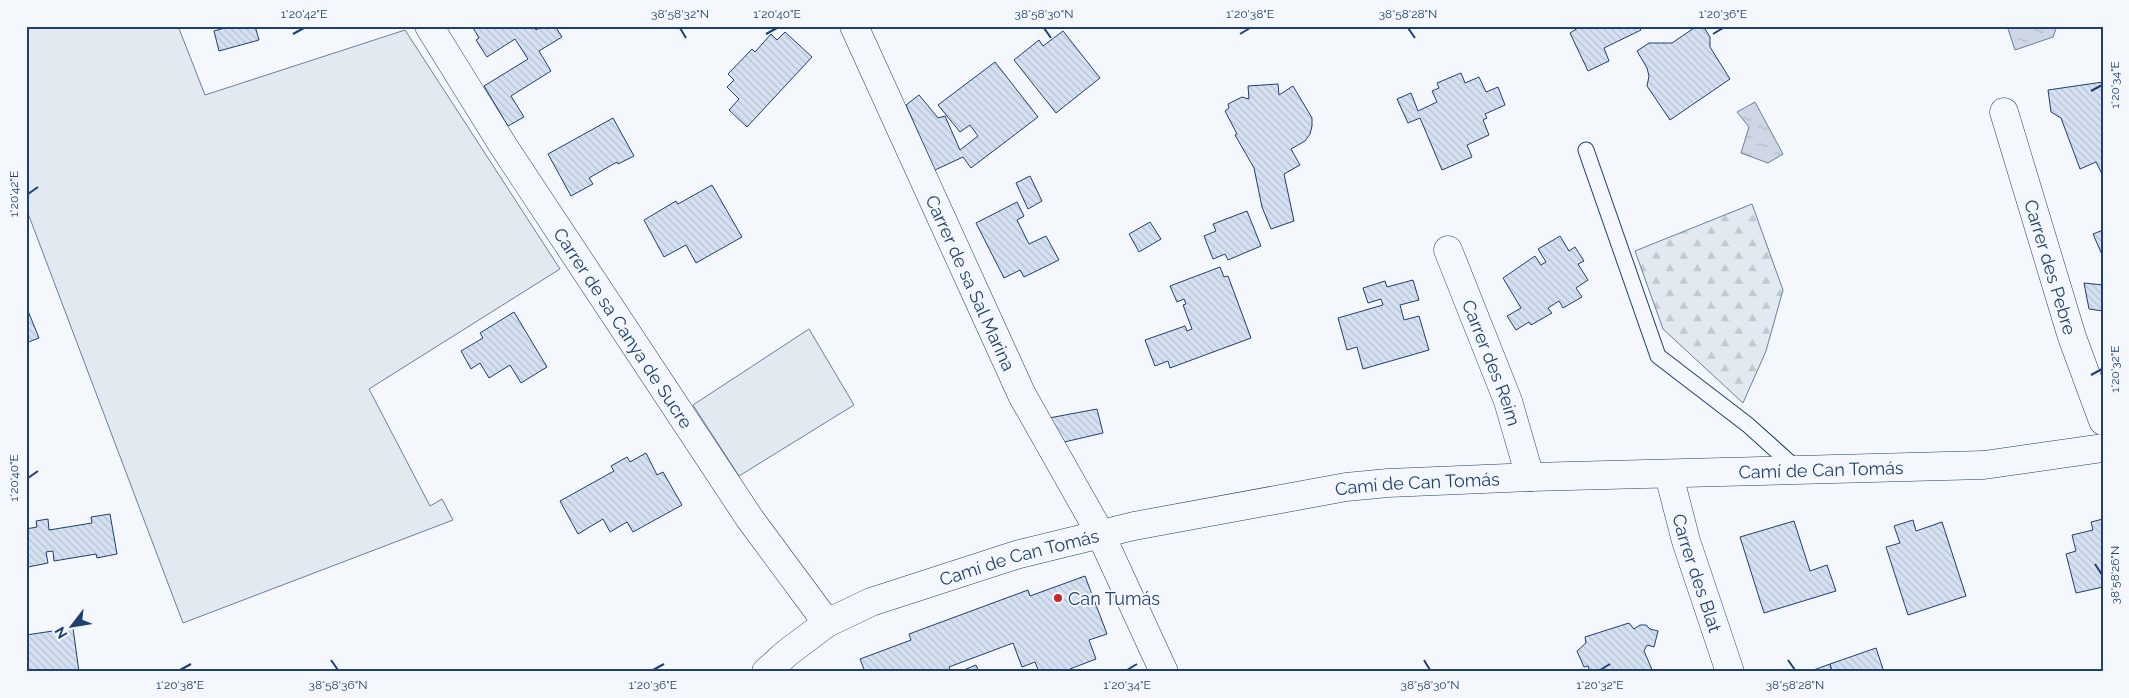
<svg xmlns="http://www.w3.org/2000/svg" width="2129" height="698" viewBox="0 0 2129 698" font-family="Raleway,sans-serif">
	<style>
		.grass { fill: #e3e9f0; stroke: #687fa3 }
		.forest { fill: url(#forest-firs); stroke: #687fa3 }
		.water { fill: url(#water-ripples); stroke: #687fa3 }
		.building { fill: url(#building-back-hatch); stroke: #1d3f73 }
		.lines { fill: none; stroke-linecap: round; stroke-linejoin: round }
		.lane-casing { stroke: #1d3f73; stroke-width: 17 }
		.street-casing { stroke: #1d3f73; stroke-width: 29 }
		.secondary-casing { stroke: #1d3f73; stroke-width: 29 }
		.lane { stroke: #f4f7fb; stroke-width: 15 }
		.street { stroke: #f4f7fb; stroke-width: 28 }
		.secondary { stroke: #f4f7fb; stroke-width: 28 }
		.ticks { fill: none; stroke: #1d3f73; stroke-width: 2 }
		.poi-dot { fill: #c62828; stroke: #f4f7fb; stroke-width: 2 }
		.labels { text-anchor: middle; dominant-baseline: central; stroke-width: 4; stroke-linejoin: round; paint-order: stroke }
		.street-label { font-size: 18px; fill: #1d3f73; stroke: #f4f7fb }
		.poi-label { font-size: 18px; fill: #1d3f73; stroke: #f4f7fb; text-anchor: start }
		.neatline { fill: none; stroke: #1d3f73; stroke-width: 2 }
		.ticks-label { font-size: 12px; text-anchor: middle; fill: #1d3f73 }
	</style>
	<defs>
		<pattern id="forest-firs" width="22" height="20" patternUnits="userSpaceOnUse" patternTransform="scale(1.25)"><rect width="22" height="20" fill="#e3e9f0"/><path d="M5 1l3.5 6h-7zM16 11l3.5 6h-7z" fill="#c2c9d1"/></pattern>
		<pattern id="water-ripples" width="26" height="14" patternUnits="userSpaceOnUse" patternTransform="scale(1.25)"><rect width="26" height="14" fill="#cfd7e4"/><path d="M2 4q2-2 4 0t4 0M15 11q2-2 4 0t4 0" fill="none" stroke="#b1bac7"/></pattern>
		<pattern id="building-back-hatch" width="6" height="6" patternUnits="userSpaceOnUse" patternTransform="scale(1.25)"><rect width="6" height="6" fill="#d5e0f0"/><path d="M-1 5l2 2M0 0l6 6M5-1l2 2" fill="none" stroke="#b6c1d1"/></pattern>
	</defs>
	<rect width="100%" height="100%" fill="#f4f7fb"/>
	<g class="grass">
		<path d="M26,26h152l27,69 200,-65 155,239 -191,120 61,117 12,-7 11,21 -270,103 -157,-415z"/>
		<path d="M809,329l45,76 -115,71 -46,-71z"/>
	</g>
	<path class="forest" d="M1752,204l31,86 -17,61 -23,52 -80,-74 -28,-78z"/>
	<g class="water">
		<path d="M2017,26h40l-4,11 -38,13 -7,-21z"/>
		<path d="M1755,102l28,52 -15,9 -27,-10 8,-26 -12,-15z"/>
	</g>
	<g class="building">
		<path d="M232,26h23l4,14 -40,11 -5,-20z"/>
		<path d="M472,26h61l3,4 6,-4h13l7,11 -23,14 12,20 -40,25 13,21 -16,9 -24,-40 44,-27 -13,-20 -28,18 -11,-17 3,-2z"/>
		<path d="M1581,26h57l3,4 -37,18 5,13 -21,10 -18,-38z"/>
		<path d="M1697,26l8,3 5,8v10l20,32 -60,41 -23,-34 2,-10 -2,-8 -10,-17 12,-8h23z"/>
		<path d="M1063,31l37,47 -44,35 -42,-53 25,-20 4,6z"/>
		<path d="M785,32l27,25 -65,70 -18,-17 10,-11 -12,-12 7,-7 -6,-6 24,-25 3,3 16,-18 6,6z"/>
		<path d="M995,62l43,55 -67,51 -8,-11 -28,13 -29,-65 13,-10 19,23 7,-2 15,34 18,-14 -8,-11 -10,7 -22,-27z"/>
		<path d="M1461,73l4,10 14,-6 7,15 12,-5 7,18 -20,9 2,4 -4,2 6,15 -22,10 5,12 -30,13 -22,-52 -12,5 -11,-24 14,-6 7,18 19,-9 -5,-11 7,-3 -2,-5z"/>
		<path d="M2103,82v94l-7,-14 -16,7 -19,-51 -10,-6 -3,-22z"/>
		<path d="M1278,84l1,11 14,-9 19,32v8l-2,8 -5,7 -14,8 9,16 -16,9 10,47 -23,8 -9,-22 -8,-39 -19,-33 2,-1 -12,-23 4,-3 -1,-4 14,-7 7,2 -1,-13z"/>
		<path d="M613,118l21,38 -16,8 -1,-2 -28,16 4,6 -22,12 -23,-42z"/>
		<path d="M1030,176l12,25 -14,8 -12,-26z"/>
		<path d="M712,185l30,52 -46,26 -10,-18 -22,12 -20,-37 32,-19 2,3z"/>
		<path d="M1017,202l7,14 -7,4 12,24 17,-8 13,24 -35,17 -4,-7 -16,8 -28,-55z"/>
		<path d="M1247,211l14,35 -33,14 -3,-6 -12,5 -9,-23 12,-5 -3,-7z"/>
		<path d="M1150,222l11,17 -22,13 -10,-18z"/>
		<path d="M2103,230v27l-10,-23z"/>
		<path d="M1560,236l9,15 6,-4 9,14 -6,3 10,16 -12,8 6,9 -19,11 -4,-7 -11,7 4,5 -21,12 -2,-3 -13,8 -9,-14 14,-8 -18,-30 32,-22 6,9 5,-3 -8,-13z"/>
		<path d="M1220,267l4,10 4,-1 23,62 -81,30 -2,-7 -13,5 -10,-26 40,-14 2,5 5,-2 -9,-24 3,-1 -2,-5 -7,3 -7,-16z"/>
		<path d="M1413,280l6,20 -19,5 4,15 15,-4 10,34 -66,19 -6,-22 -10,3 -9,-32 45,-13 -2,-6 -13,4 -5,-15 22,-7 2,6z"/>
		<path d="M2084,283l19,2v26l-14,-2z"/>
		<path d="M26,306l13,32 -13,5z"/>
		<path d="M514,312l33,55 -26,16 -11,-18 -21,13 -9,-15 -9,6 -10,-18 22,-13 -3,-5z"/>
		<path d="M1097,409l6,24 -43,10 -11,-25z"/>
		<path d="M646,453l11,22 6,-3 19,33 -49,27 -6,-10 -17,10 -7,-13 -25,15 -18,-33 54,-30 -3,-5 16,-9 3,5z"/>
		<path d="M110,514l7,40 -20,4 -1,-4 -42,7 -1,-10 -7,1 2,11 -20,4 -2,-38 11,-2 -1,-6 12,-2 1,11 43,-7 -1,-6z"/>
		<path d="M2103,519v68l-27,6 -10,-39 10,-3 -4,-16 21,-5 -2,-8z"/>
		<path d="M1913,520l3,11 26,-9 24,74 -58,19 -22,-68 14,-4 -6,-17z"/>
		<path d="M1794,521l16,50 17,-6 9,26 -72,22 -24,-76z"/>
		<path d="M1085,576l22,58 -18,6 7,19 -26,10 1,3h-32l-4,-10 -13,5 -9,-24 -64,24 2,5h-86l-5,-13 51,-19 -2,-6 119,-44 2,6z"/>
		<path d="M1629,623l5,6 6,-4h6l4,4 8,2 -4,16 -7,-2 -3,6 9,21h-63l-2,-6 -4,1 -7,-16 9,-8 -1,-6z"/>
		<path d="M73,628l6,44h-53v-37z"/>
		<path d="M1876,648l8,24h-52l-2,-8z"/>
		<path d="M1830,664l2,8h-24z"/>
		<path d="M976,665l3,7h-20z"/>
	</g>
	<g class="lines">
		<g class="lane-casing">
			<path id="lane" d="M1586,150l72,206 90,69 50,45"/>
		</g>
		<g class="street-casing">
			<g id="street">
				<path id="s1" d="M429,26l75,121 246,372 77,104"/>
				<path id="s2" d="M854,26l168,369 78,138 64,139"/>
				<path id="s3" d="M2004,112l68,225 31,84"/>
				<path id="s4" d="M1448,250l60,151 22,76"/>
				<path id="s5" d="M1669,475l17,66 44,131"/>
			</g>
		</g>
		<g class="secondary-casing">
			<g id="secondary">
				<path id="s6" d="M766,672l21,-19 40,-30 44,-21 145,-47 118,-29 212,-39 42,-4 142,-6 454,-12 119,-17"/>
			</g>
		</g>
		<use href="#lane" class="lane"/>
		<use href="#street" class="street"/>
		<use href="#secondary" class="secondary"/>
	</g>
	<path class="ticks" d="M680,28l6,10M1044,28l7,10M1408,28l7,10M293,34l11,-6M766,34l11,-6M1240,34l10,-6M1713,34l10,-6M2091,91l11,-6M28,194l10,-7M2091,375l11,-6M28,478l10,-7M2095,564l7,11M331,660l7,10M1424,660l6,10M1788,660l7,10M180,670l11,-6M653,670l11,-6M1127,670l10,-6M1600,670l10,-6"/>
	<circle class="poi-dot" cx="1058" cy="598" r="5"/>
	<g class="labels">
		<g class="street-label">
			<text stroke="none"><textPath href="#s3" startOffset="162">Carrer des Pebre</textPath></text>
			<text stroke="none"><textPath href="#s2" startOffset="282">Carrer de sa Sal Marina</textPath></text>
			<text stroke="none"><textPath href="#s1" startOffset="359">Carrer de sa Canya de Sucre</textPath></text>
			<text stroke="none"><textPath href="#s4" startOffset="121">Carrer des Reim</textPath></text>
			<text stroke="none"><textPath href="#s6" startOffset="1092">Camí de Can Tomás</textPath></text>
			<text stroke="none"><textPath href="#s6" startOffset="688">Camí de Can Tomás</textPath></text>
			<text stroke="none"><textPath href="#s6" startOffset="282">Camí de Can Tomás</textPath></text>
			<text stroke="none"><textPath href="#s5" startOffset="102">Carrer des Blat</textPath></text>
		</g>
		<g class="poi-label">
			<text x="1068" y="598">Can Tumás</text>
		</g>
	</g>
	<rect width="2129" height="698" fill="none" stroke="#f4f7fb" stroke-width="55"/>
	<g transform="translate(72 626) rotate(239)" stroke="#f4f7fb" stroke-width="4" paint-order="stroke">
	<path d="M0-4L9 19L0 12L-9 19Z" fill="#1d3f73"/>
	<text y="-8" font-size="14" font-weight="bold" text-anchor="middle" fill="#1d3f73">N</text>
	</g>
	<rect x="28" y="28" width="2074" height="642" class="neatline"/>
	<g class="ticks-label">
		<text x="304" y="18">1°20'42"E</text>
		<text x="680" y="18">38°58'32"N</text>
		<text x="777" y="18">1°20'40"E</text>
		<text x="1044" y="18">38°58'30"N</text>
		<text x="1250" y="18">1°20'38"E</text>
		<text x="1408" y="18">38°58'28"N</text>
		<text x="1723" y="18">1°20'36"E</text>
		<text transform="translate(2115 85) rotate(-90)" y="4">1°20'34"E</text>
		<text transform="translate(14 194) rotate(-90)" y="4">1°20'42"E</text>
		<text transform="translate(2115 369) rotate(-90)" y="4">1°20'32"E</text>
		<text transform="translate(14 478) rotate(-90)" y="4">1°20'40"E</text>
		<text transform="translate(2115 575) rotate(-90)" y="4">38°58'26"N</text>
		<text x="180" y="689">1°20'38"E</text>
		<text x="338" y="689">38°58'36"N</text>
		<text x="653" y="689">1°20'36"E</text>
		<text x="1127" y="689">1°20'34"E</text>
		<text x="1430" y="689">38°58'30"N</text>
		<text x="1600" y="689">1°20'32"E</text>
		<text x="1795" y="689">38°58'28"N</text>
	</g>
</svg>
